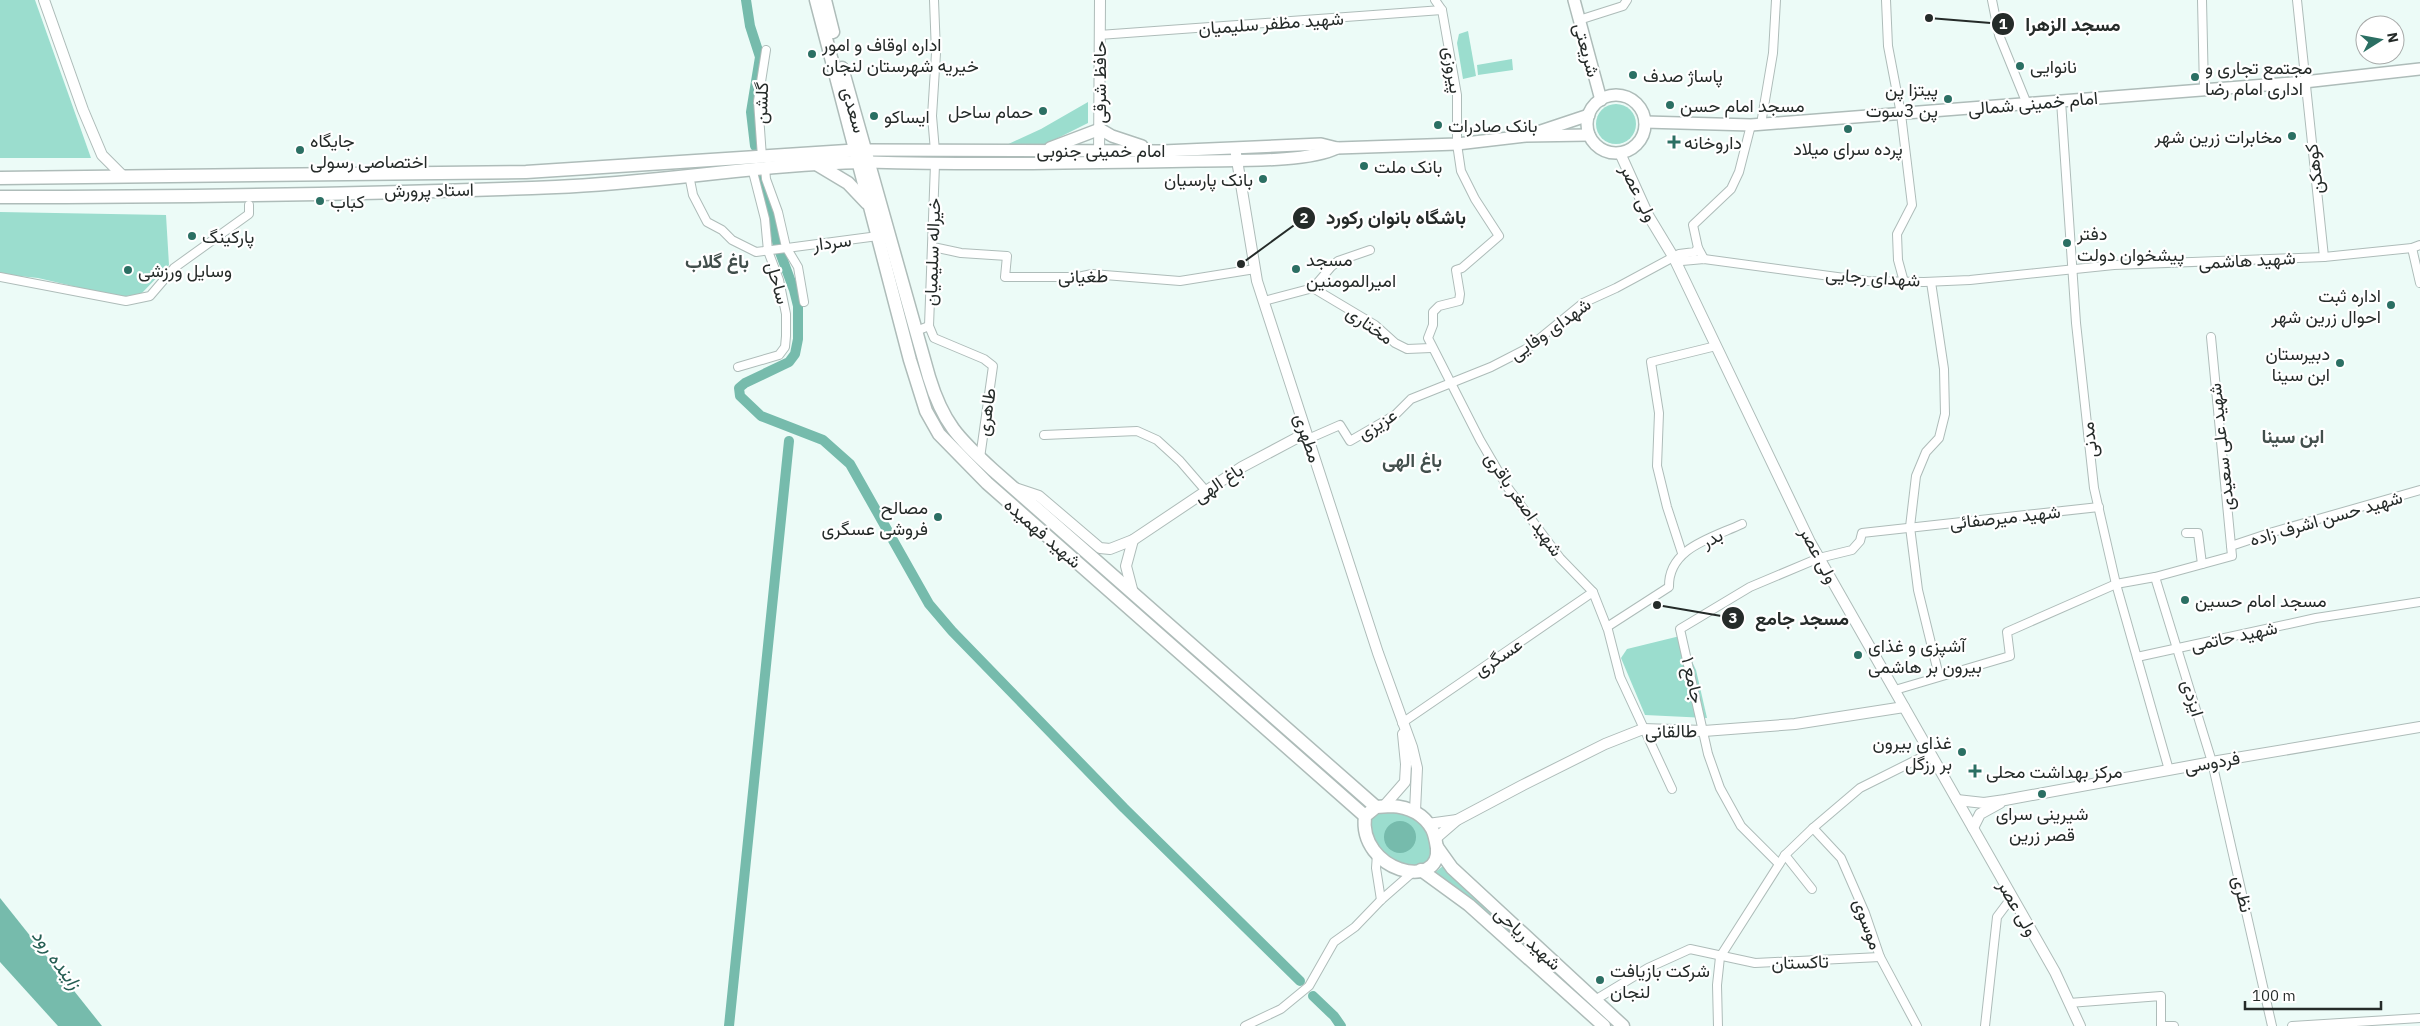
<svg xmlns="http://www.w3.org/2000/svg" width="2420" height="1026" viewBox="0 0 2420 1026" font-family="'IBM Plex Sans',Vazirmatn,sans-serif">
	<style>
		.green { fill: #9bddce }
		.water { fill: #76bbac }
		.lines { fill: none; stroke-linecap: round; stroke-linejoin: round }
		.canal { stroke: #76bbac; stroke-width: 10 }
		.minor-casing { stroke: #aebcb9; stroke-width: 10 }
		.tertiary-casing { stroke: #aebcb9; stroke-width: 12 }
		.secondary-casing { stroke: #aebcb9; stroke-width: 14 }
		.primary-casing { stroke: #aebcb9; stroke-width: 15 }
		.minor { stroke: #fff; stroke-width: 8 }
		.tertiary { stroke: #fff; stroke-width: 10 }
		.secondary { stroke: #fff; stroke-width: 11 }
		.primary { stroke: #fff; stroke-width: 12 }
		.poi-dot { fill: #2b6f63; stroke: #fff; stroke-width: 2 }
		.labels { text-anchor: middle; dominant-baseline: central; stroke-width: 4.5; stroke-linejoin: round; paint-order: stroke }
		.street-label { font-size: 18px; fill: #252b29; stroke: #fff }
		.poi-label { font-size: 18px; fill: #252b29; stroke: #fff; text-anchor: start }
		.neighbourhood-label { font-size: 19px; font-weight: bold; fill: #424f4c; stroke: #fff }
		.water-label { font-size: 19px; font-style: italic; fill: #245d52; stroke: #fff }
		.leader { fill: none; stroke: #252b29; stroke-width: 2 }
		.callout-dot { fill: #252b29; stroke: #fff; stroke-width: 2 }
		.mark-label { font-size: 15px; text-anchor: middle; font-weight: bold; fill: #fff }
		.callout-label { font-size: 19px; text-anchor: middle; font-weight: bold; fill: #252b29; stroke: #fff; stroke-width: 4.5; stroke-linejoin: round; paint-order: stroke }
	</style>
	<rect width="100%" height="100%" fill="#ecfbf7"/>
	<g class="green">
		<path d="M0,0h35l56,158h-91z"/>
		<path d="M1468,31l8,45 -13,3 -6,-36 2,-9z"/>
		<path d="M1512,59l1,11 -35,5 -1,-10z"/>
		<path d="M1088,102v21l-46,23 -40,1 39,-18z"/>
		<circle cx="1616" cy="124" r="20"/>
		<path d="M0,212l166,3 3,50 -28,29 -21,3 -82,-19 -38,-4z"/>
		<path d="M1680,636l16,34 11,48 -62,-3 -24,-57 6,-9z"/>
		<path d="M1386,808l34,11 13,20 -5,25 -13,4 -16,-2 -24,-19 -7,-29z"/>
		<path d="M1444,865l126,121 -92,-78 -46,-33z"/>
	</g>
	<g class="water">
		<circle cx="1400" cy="837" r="16"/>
		<path d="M0,898l102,128h-44l-58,-64z"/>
	</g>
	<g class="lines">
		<g class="canal">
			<path d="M746,0l4,26 10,31 -9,55 4,34"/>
			<path d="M759,172l14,47 5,28 16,43 4,16v33l-3,15 -6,8 -44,21 -6,5 1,8 21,20 62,24 27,24 79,140 23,27 172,177 176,173"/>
			<path d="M1313,996l21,20 7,10"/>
			<path d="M729,1026l60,-585"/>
		</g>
		<g class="minor-casing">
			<g id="minor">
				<path d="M934,0l2,53 -4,63 3,35"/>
				<path d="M1435,0l7,10 15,85v49l4,27 14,28 24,37 -37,32 -6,2 4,24 -1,7 -20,5 -6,6v13l-5,13 52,102 28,48 52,70 33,34 15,38 12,47 52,112"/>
				<path d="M1886,0l2,46 13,68 11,91 -15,29 1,26 6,22"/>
				<path d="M1992,0l7,35 28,69"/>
				<path d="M2202,0l2,90"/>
				<path d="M2297,0l27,257"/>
				<path d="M1579,20l44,-14 4,-6"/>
				<path d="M1099,35l343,-25"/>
				<path d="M2061,101l15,222 18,165 22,96 53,186"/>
				<path d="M1761,124l12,-71 3,-53"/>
				<path d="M762,157l-4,-56 8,-51"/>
				<path d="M765,168l1,11 12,33 8,35 12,20 6,35"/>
				<path d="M689,175l4,20 14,27 15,8 10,10 24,12 122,-16"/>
				<path d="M933,247l28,6 46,3 -2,21h73l14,-3 88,7 75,-12"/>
				<path d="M2412,248l8,35"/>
				<path d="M1674,258l8,3 22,-2 163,22 57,1 46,-2 144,-15 210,-8 88,-9 8,-3"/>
				<path d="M1704,259l-6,-11 -5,-23 38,-36 8,-17 12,-47"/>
				<path d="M0,277l126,24 24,-5 24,-28 75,-54v-9"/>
				<path d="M1931,282l13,87 1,45 -6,24 -13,14 -10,24 -6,51 8,63 21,86"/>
				<path d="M1313,288l62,37 20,18 12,6 24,-1"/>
				<path d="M1264,301l49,-13 18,-21 7,-6 32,-11"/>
				<path d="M929,326l5,12 50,21 9,7 -13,92"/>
				<path d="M916,331l13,-5 6,-162"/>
				<path d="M738,367l41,-12 6,-8 1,-11v-22l-7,-34 -11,-29 -3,-32 -13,-51"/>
				<path d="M1044,435l93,-4 20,9 23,21 26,30"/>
				<path d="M1308,439l32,-14 10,16 45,-26 16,-16 80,-32 37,-19 55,-45 33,-15 63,-34 16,-2 3,-4"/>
				<path d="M2186,533h12l4,31"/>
				<path d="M2231,546l42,-14 147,-42"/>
				<path d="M1682,553l-15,-46 -10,-41 2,-53 -8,-51 65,-16"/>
				<path d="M2155,577l57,185 60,264"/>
				<path d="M1607,627l62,-40c-1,-39 43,-49 73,-63"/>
				<path d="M2137,657l179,-39 104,-16"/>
				<path d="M1895,690l115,-34 -3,-24 109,-48 39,-7 77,-21 -21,-219"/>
				<path d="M1402,723l191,-131"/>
				<path d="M1813,828l28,30 24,55 15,44 37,69"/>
				<path d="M1377,854l-1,14 5,32"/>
				<path d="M1785,855l27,34"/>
				<path d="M1779,864l-38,-38 -21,-38 -12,-34 -28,-125 70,-42 69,-29 33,-8 8,-9 2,-8 237,-26"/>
				<path d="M1595,1000l53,-32 42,-19 65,14 125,-6"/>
				<path d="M2069,1003l92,-7v30"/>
				<path d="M1245,1026l36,-17 28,-23 25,-44 21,-15 26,-27 32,-28"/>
				<path d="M1718,1026l-1,-41 3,-28 65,-102 28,-27 47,-40 70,-35"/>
				<path d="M1985,1026l12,-109 15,-20"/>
				<path d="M2161,1026h13"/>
				<path d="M2292,1026l128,-8"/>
			</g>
		</g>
		<g class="tertiary-casing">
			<g id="tertiary">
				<path d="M44,0l39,110 19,45 22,22"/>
				<path d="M1235,148l22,133 121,372 34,94 5,21 -2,43"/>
				<path d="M1620,153l28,62 26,43 136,284 245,430 25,54"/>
				<path d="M1099,159l1,-159"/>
				<path d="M1015,488l24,8 61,52 10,1 23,-9 109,-73 64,-34"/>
				<path d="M1133,540l-7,26 7,27"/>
				<path d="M1957,800l27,3 21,-3 207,-38 208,-35"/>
				<path d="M1384,806l21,-24 1,-18 -3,-30"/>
				<path d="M1428,824l29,-4"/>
				<path d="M1973,828l7,-14 20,-11"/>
				<path d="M1435,839l22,-19 66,-35 82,-41 38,-15 61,2 91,-7 109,-17"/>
			</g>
		</g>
		<g class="secondary-casing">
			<g id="secondary">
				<path d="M1574,0l27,100"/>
				<circle cx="1616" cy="124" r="29"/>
				<path d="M1645,122l106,3 553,-43 116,-13"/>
				<path d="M1538,132l51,-17"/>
				<path d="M1050,148l50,-19 12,7 30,10"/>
				<path d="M865,150l298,1 158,-7 16,4 120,-4 69,-8 63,-1"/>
				<path d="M868,162c110,3 220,1 331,-1 36,-1 107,2 138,-13"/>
			</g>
		</g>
		<g class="primary-casing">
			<g id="primary">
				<path d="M816,0l94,360 16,51 13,23 48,49 378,333"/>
				<path d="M825,0l8,32"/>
				<path d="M842,68l87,309c14,46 29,61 64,93l383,337"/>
				<path d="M818,165l30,18 19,20"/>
				<path d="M0,178l526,-6 336,-22"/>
				<path d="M0,197c185,0 371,-3 556,-10 103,-4 205,-23 308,-25"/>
				<path d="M1391,806c18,1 32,7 41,23 3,6 4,13 5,19 4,44 -79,23 -72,-32l11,-9z"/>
				<path d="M1437,847l15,21 171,158"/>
				<path d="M1421,870l48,35 135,121"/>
			</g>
		</g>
		<use href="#minor" class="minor"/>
		<use href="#tertiary" class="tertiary"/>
		<use href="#secondary" class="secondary"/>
		<use href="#primary" class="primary"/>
	</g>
	<g class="poi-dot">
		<circle cx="812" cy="54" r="5"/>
		<circle cx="2020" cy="66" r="5"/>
		<circle cx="1633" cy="75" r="5"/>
		<circle cx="2195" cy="77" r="5"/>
		<circle cx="1948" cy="99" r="5"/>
		<circle cx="1670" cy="105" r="5"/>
		<circle cx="1043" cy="111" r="5"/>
		<circle cx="874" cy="116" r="5"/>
		<circle cx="1438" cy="125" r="5"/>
		<circle cx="1848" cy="129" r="5"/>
		<circle cx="2292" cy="136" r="5"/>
		<path d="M1671.5 134.5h5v5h5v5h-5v5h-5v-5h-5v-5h5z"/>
		<circle cx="300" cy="150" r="5"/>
		<circle cx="1364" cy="166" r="5"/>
		<circle cx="1263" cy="179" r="5"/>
		<circle cx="320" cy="201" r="5"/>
		<circle cx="192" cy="236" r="5"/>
		<circle cx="2067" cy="243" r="5"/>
		<circle cx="1296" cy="269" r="5"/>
		<circle cx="128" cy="270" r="5"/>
		<circle cx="2391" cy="305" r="5"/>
		<circle cx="2340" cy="363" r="5"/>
		<circle cx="938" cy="517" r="5"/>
		<circle cx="2185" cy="600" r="5"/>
		<circle cx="1858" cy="655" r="5"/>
		<circle cx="1962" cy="752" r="5"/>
		<path d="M1972.5 763.5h5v5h5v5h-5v5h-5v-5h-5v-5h5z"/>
		<circle cx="2042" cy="794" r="5"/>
		<circle cx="1600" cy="980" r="5"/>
	</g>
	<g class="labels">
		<g class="street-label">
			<text transform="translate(1271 23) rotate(-4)">شهید مظفر سلیمیان</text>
			<text transform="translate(1587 50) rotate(75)">شریعتی</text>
			<text transform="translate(1453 70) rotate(81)">پیروزی</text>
			<text transform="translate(1099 82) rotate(-90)">حافظ شرقی</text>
			<text transform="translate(761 103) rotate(-88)">گلشن</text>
			<text transform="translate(2033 103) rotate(-5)">امام خمینی شمالی</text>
			<text transform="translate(854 110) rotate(74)">سعدی</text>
			<text x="1101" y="150">امام خمینی جنوبی</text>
			<text transform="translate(2314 169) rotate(-97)">کوهکن</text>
			<text transform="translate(429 190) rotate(-1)">استاد پرورش</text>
			<text transform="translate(1639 193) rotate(64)">ولی عصر</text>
			<text transform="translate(832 242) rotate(-7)">سردار</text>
			<text transform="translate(932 252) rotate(-88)">خیراله سلیمیان</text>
			<text transform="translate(2247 260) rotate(-3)">شهید هاشمی</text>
			<text transform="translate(1083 276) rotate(-1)">طغیانی</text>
			<text transform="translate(1873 277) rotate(4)">شهدای رجایی</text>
			<text transform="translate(778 283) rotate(74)">ساحل</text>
			<text transform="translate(1370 325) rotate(35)">مختاری</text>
			<text transform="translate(1550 329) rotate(-35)">شهدای وفایی</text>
			<text transform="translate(986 412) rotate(-82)">طاهری</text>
			<text transform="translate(1377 424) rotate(-32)">عزیزی</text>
			<text transform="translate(1308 438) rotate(72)">مطهری</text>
			<text transform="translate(2089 440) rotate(-97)">مدنی</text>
			<text transform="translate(2221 447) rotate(-96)">شهید علی سعیدی</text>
			<text transform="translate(1218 483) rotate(-34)">باغ الهی</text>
			<text transform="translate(1524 504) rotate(55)">شهید اصغر باقری</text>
			<text transform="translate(2005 517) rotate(-6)">شهید میرصفائی</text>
			<text transform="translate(2326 518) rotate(-16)">شهید حسن اشرف زاده</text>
			<text transform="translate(1043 533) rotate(41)">شهید فهمیده</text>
			<text transform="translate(1712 538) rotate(-26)">بدر</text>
			<text transform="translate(1819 555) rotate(62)">ولی عصر</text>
			<text transform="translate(2234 636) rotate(-12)">شهید حاتمی</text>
			<text transform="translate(1498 657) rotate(-34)">عسگری</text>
			<text transform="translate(1693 680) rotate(77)">جامع ۱</text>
			<text transform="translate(2193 698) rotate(73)">ایزدی</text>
			<text transform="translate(1671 731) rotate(-1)">طالقانی</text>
			<text transform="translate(2212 762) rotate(-10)">فردوسی</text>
			<text transform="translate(2243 894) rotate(77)">نظری</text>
			<text transform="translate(2018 908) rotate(60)">ولی عصر</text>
			<text transform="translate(1868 924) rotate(70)">موسوی</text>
			<text transform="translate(1528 938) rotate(43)">شهید ریاحی</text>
			<text transform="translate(1800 962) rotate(-2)">تاکستان</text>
		</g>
		<g class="poi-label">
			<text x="822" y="44">اداره اوقاف و امور<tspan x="822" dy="21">خیریه شهرستان لنجان</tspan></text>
			<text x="2030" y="66">نانوایی</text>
			<text x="2205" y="67">مجتمع تجاری و<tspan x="2205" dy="21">اداری امام رضا</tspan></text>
			<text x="1643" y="75">پاساژ صدف</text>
			<text x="1938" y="89" text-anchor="end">پیتزا پن<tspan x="1938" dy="21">پن 3سوت</tspan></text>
			<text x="1680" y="105">مسجد امام حسن</text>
			<text x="1033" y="111" text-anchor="end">حمام ساحل</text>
			<text x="884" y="116">ایساکو</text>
			<text x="1448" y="125">بانک صادرات</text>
			<text x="2282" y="136" text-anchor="end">مخابرات زرین شهر</text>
			<text x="310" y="140">جایگاه<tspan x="310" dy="21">اختصاصی رسولی</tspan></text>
			<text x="1684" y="142">داروخانه</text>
			<text x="1848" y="148" text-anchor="middle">پرده سرای میلاد</text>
			<text x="1374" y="166">بانک ملت</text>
			<text x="1253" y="179" text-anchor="end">بانک پارسیان</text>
			<text x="330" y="201">کباب</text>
			<text x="2077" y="233">دفتر<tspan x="2077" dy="21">پیشخوان دولت</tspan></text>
			<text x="202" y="236">پارکینگ</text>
			<text x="1306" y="259">مسجد<tspan x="1306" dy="21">امیرالمومنین</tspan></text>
			<text x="138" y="270">وسایل ورزشی</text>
			<text x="2381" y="295" text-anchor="end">اداره ثبت<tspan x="2381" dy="21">احوال زرین شهر</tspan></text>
			<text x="2330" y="353" text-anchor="end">دبیرستان<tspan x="2330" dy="21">ابن سینا</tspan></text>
			<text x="928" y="507" text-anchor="end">مصالح<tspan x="928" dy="21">فروشی عسگری</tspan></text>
			<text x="2195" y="600">مسجد امام حسین</text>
			<text x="1868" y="645">آشپزی و غذای<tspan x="1868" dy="21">بیرون بر هاشمی</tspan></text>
			<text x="1952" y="742" text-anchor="end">غذای بیرون<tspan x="1952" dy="21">بر رزگل</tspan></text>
			<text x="1986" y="771">مرکز بهداشت محلی</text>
			<text x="2042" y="813" text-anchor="middle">شیرینی سرای<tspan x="2042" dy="21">قصر زرین</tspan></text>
			<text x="1610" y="970">شرکت بازیافت<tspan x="1610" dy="21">لنجان</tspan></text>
		</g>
		<g class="neighbourhood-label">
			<text x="717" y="261">باغ گلاب</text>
			<text x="2293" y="436">ابن سینا</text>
			<text x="1412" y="460">باغ الهی</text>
		</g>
		<g class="water-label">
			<text transform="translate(57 959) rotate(54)">زاینده رود</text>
		</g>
	</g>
	<path class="leader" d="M1929 18L2003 24M1241 264L1304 218M1657 605L1733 618"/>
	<g class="callout-dot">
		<circle cx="1929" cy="18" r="5"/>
		<circle cx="1241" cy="264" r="5"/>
		<circle cx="1657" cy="605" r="5"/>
		<circle cx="2003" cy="24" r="12"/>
		<circle cx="1304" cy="218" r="12"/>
		<circle cx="1733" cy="618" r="12"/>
	</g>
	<g class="mark-label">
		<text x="2003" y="29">1</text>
		<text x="1304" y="223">2</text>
		<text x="1733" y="623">3</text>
	</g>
	<g class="callout-label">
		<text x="2073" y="31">مسجد الزهرا</text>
		<text x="1396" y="224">باشگاه بانوان رکورد</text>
		<text x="1802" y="625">مسجد جامع</text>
	</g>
	<g transform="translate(2380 40) rotate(79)"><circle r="24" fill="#ffffff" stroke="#a8aaa9"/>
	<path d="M0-4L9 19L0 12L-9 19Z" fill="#2b6f63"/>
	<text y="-8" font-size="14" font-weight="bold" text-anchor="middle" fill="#252b29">N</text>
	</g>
	<path d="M2245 1001v8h136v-8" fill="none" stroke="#252b29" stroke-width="2.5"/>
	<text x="2252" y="1001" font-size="15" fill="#252b29" stroke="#ffffff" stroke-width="4" paint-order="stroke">100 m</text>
</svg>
